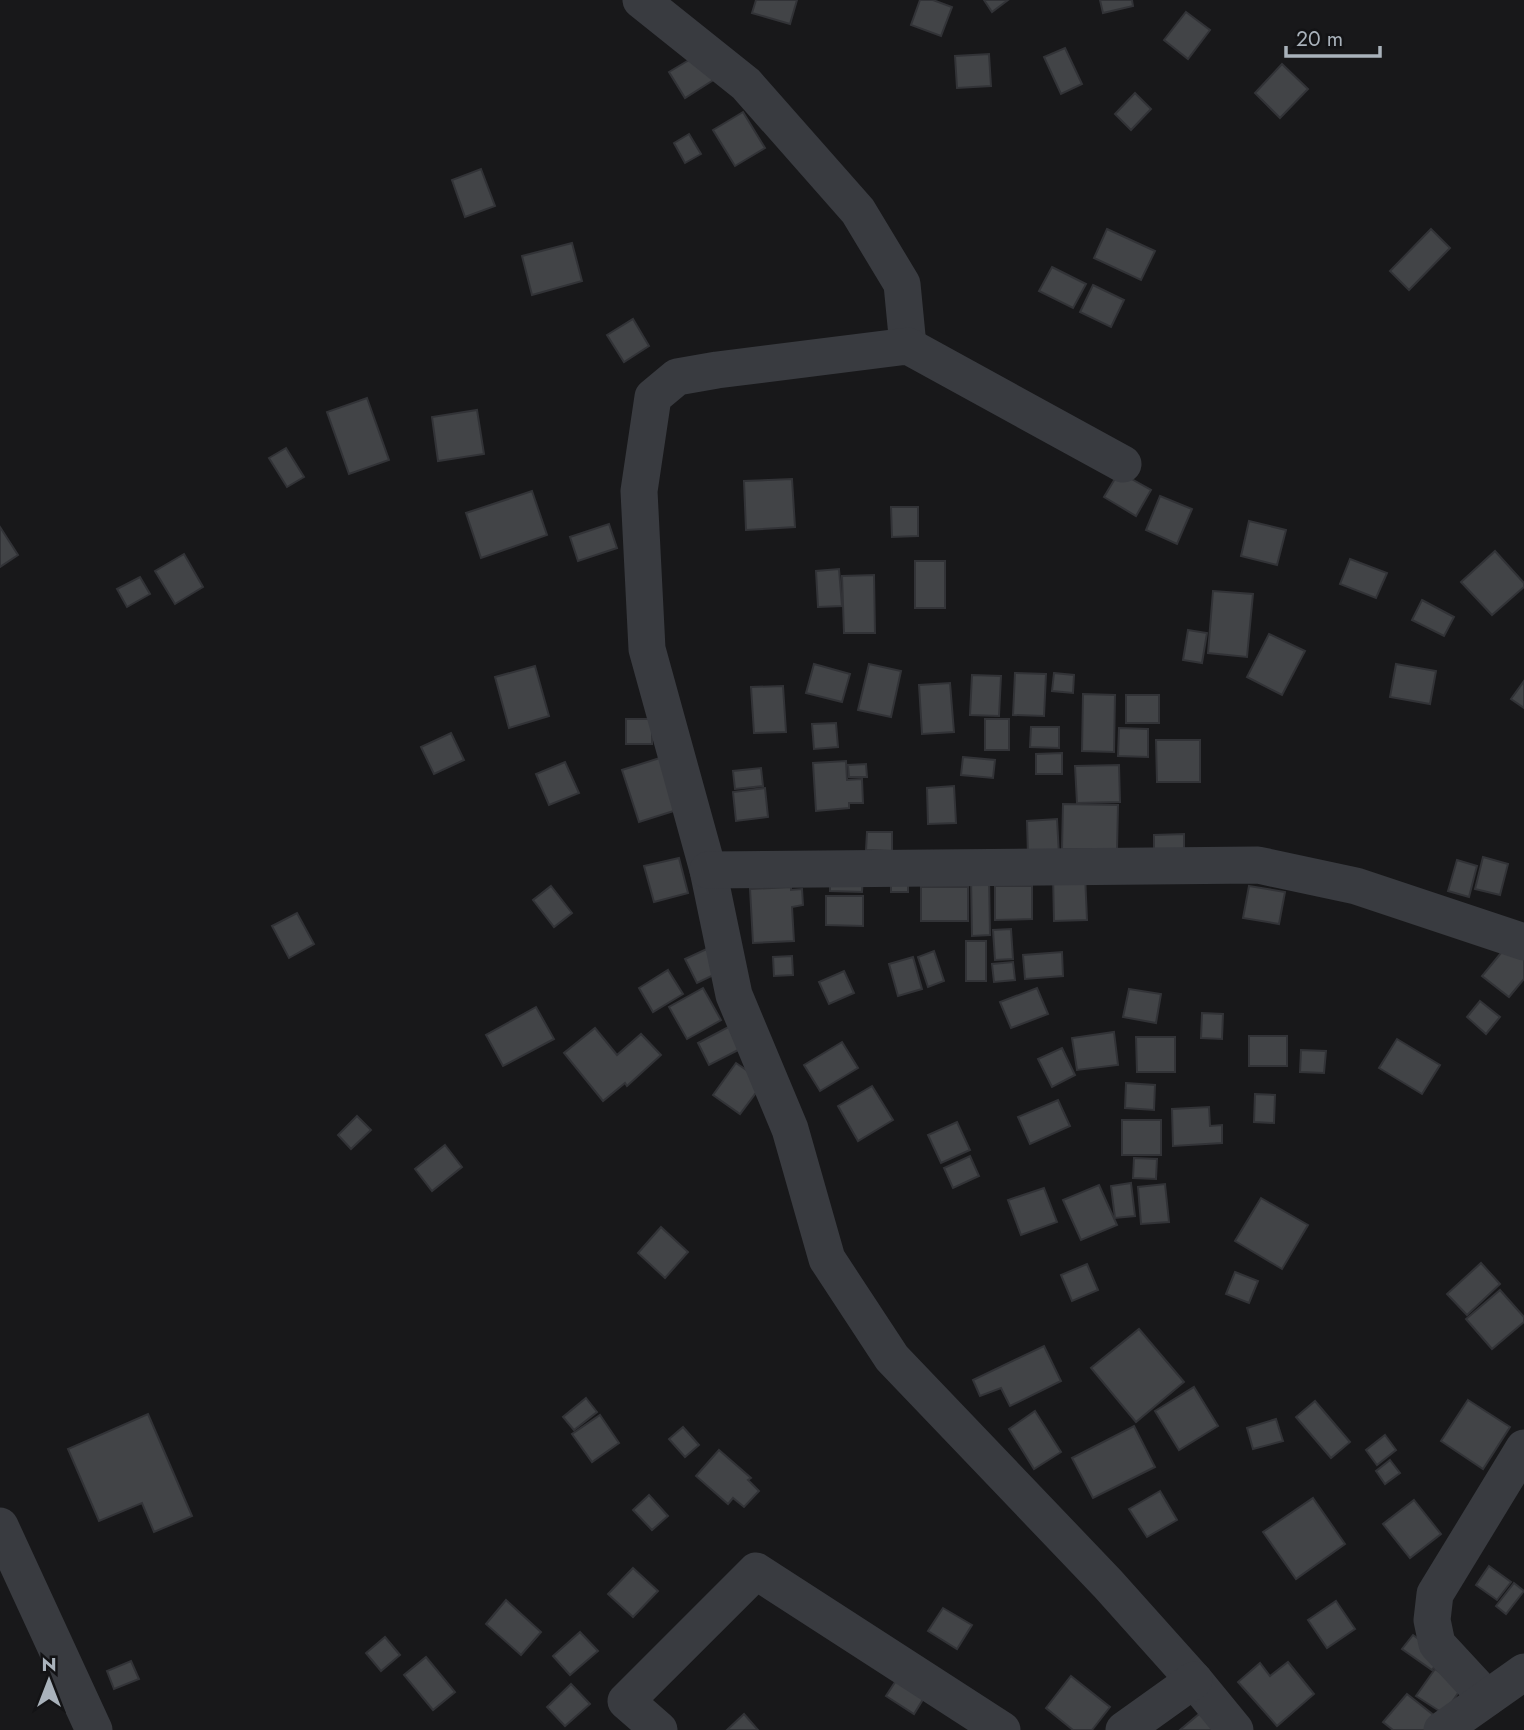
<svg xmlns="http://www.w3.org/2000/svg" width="1524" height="1730" viewBox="0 0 1524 1730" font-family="Jost,sans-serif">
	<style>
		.building { fill: #424447; stroke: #323337; stroke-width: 2 }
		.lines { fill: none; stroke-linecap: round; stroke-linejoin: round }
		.minor { stroke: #393b40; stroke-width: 37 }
	</style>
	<rect width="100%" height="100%" fill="#18181a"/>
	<g class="building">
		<path d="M756,0h41l-7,24 -38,-11z"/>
		<path d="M920,0h13l19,7 -11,29 -30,-11z"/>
		<path d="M984,0h24l-16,12z"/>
		<path d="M1100,0h32l1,6 -30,7z"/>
		<path d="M1186,12l24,18 -22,29 -24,-19z"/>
		<path d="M1065,48l17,36 -21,10 -17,-37z"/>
		<path d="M699,54l16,25 -30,19 -16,-26z"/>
		<path d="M989,54l2,32 -34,2 -2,-32z"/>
		<path d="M1282,64l26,25 -28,29 -25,-25z"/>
		<path d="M1135,93l16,16 -20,21 -16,-16z"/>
		<path d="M743,112l22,36 -30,18 -22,-36z"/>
		<path d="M689,134l12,20 -16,9 -11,-20z"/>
		<path d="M481,169l14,37 -30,11 -13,-37z"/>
		<path d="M1107,229l48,22 -14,29 -47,-22z"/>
		<path d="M1431,229l19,19 -41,42 -19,-19z"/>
		<path d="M572,243l10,38 -50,14 -10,-39z"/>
		<path d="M1052,267l34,17 -13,24 -34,-17z"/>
		<path d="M1093,285l31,15 -13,27 -31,-15z"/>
		<path d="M633,319l16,27 -25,16 -17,-27z"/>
		<path d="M367,398l22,62 -40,14 -22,-62z"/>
		<path d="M477,410l7,44 -46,7 -6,-44z"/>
		<path d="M286,448l18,29 -17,10 -18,-29z"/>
		<path d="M1119,472l32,18 -15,26 -32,-19z"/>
		<path d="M792,479l3,48 -49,3 -2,-49z"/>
		<path d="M532,491l15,44 -66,23 -15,-45z"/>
		<path d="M1160,496l32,13 -15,35 -31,-14z"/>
		<path d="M891,507h27v29l-26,1z"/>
		<path d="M1249,521l37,9 -9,35 -36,-9z"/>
		<path d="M609,524l8,24 -39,13 -8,-24z"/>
		<path d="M0,527l18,28 -18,12z"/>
		<path d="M1495,551l29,32v4l-32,28 -31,-33z"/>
		<path d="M184,554l19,33 -28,17 -20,-33z"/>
		<path d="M1350,559l37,14 -11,25 -36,-14z"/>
		<rect x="915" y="561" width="30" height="47"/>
		<path d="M839,569l3,37 -24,1 -2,-36z"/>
		<path d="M874,575l1,58h-31l-2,-57z"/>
		<path d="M140,577l10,17 -23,13 -10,-18z"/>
		<path d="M1213,591l40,3 -6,63 -39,-4z"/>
		<path d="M1422,600l32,17 -10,19 -32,-16z"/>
		<path d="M1188,630l19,3 -5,30 -19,-3z"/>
		<path d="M1269,634l36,17 -23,44 -35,-18z"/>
		<path d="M814,664l36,10 -8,28 -36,-9z"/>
		<path d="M869,664l32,7 -10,46 -33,-7z"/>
		<path d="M1396,664l40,7 -6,33 -40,-7z"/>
		<path d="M535,666l14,50 -40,12 -14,-51z"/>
		<path d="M1015,673l31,1 -2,42 -31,-1z"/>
		<path d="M1054,673l20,2 -1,18 -21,-2z"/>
		<path d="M972,675l29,1 -2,40 -29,-1z"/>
		<path d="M1524,681v27l-13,-9z"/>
		<path d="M950,683l4,49 -32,2 -3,-49z"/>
		<path d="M783,686l3,46 -32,1 -3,-46z"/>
		<path d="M1083,694l32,1 -1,57 -32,-1z"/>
		<rect x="1126" y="695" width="33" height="28"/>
		<rect x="626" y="719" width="26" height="25"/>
		<rect x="985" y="719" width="24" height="31"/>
		<path d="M836,723l2,24 -24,2 -2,-25z"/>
		<path d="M1031,727h28v21l-29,-1z"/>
		<path d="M1119,728l29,1v28l-30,-1z"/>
		<path d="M451,733l13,27 -30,14 -13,-27z"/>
		<path d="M1156,740h44v42h-43z"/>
		<path d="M1062,753v21h-26v-20z"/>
		<path d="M666,756l17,52 -44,14 -17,-52z"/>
		<path d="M963,757l32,3 -2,18 -32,-3z"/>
		<path d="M846,761l1,19 15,-1 1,24h-14v5l-33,3 -3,-48z"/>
		<path d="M565,762l14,31 -30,12 -13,-31z"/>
		<path d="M866,764l1,13h-18l-1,-12z"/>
		<path d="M1119,765l1,37 -43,1 -2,-37z"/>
		<path d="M761,768l2,18 -28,3 -2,-18z"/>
		<path d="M954,786l2,37 -28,1 -1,-36z"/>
		<path d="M765,788l3,29 -32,4 -3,-29z"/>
		<path d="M1063,804l55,1 -1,45 -55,-1z"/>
		<path d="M1057,819l2,36 -31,1 -1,-35z"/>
		<path d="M867,832h25v19l-26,-1z"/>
		<path d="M1184,834v23h-30v-22z"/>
		<path d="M1483,857l25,7 -8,31 -25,-6z"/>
		<path d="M679,858l9,35 -34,9 -10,-36z"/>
		<path d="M1457,860l20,6 -8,31 -21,-6z"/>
		<path d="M1085,874l2,46 -33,1 -1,-46z"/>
		<path d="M830,875h33l-1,17 -32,-1z"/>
		<rect x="891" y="875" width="17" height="17"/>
		<path d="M971,876h18l1,59 -18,1z"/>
		<path d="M551,886l21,27 -18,14 -21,-27z"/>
		<path d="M995,886h37v33l-37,1z"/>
		<path d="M1249,886l36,6 -6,32 -36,-6z"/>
		<path d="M791,887v3l11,-1 1,16 -11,2 2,34 -41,2 -3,-54z"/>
		<rect x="921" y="887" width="47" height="34"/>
		<path d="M826,896h37v30l-37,-1z"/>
		<path d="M297,913l17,31 -25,14 -17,-32z"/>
		<path d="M1011,929l2,30 -18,1 -2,-30z"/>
		<rect x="966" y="941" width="20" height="40"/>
		<path d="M1510,942l14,11v26l-15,18 -27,-21z"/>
		<path d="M713,946l11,24 -27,13 -12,-24z"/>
		<path d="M934,951l10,30 -16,6 -10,-30z"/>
		<path d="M1062,952l1,24 -38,3 -2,-24z"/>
		<path d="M792,956l1,19 -19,1 -1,-19z"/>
		<path d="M913,957l9,32 -24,7 -9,-32z"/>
		<path d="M1013,962l2,18 -21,2 -2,-18z"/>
		<path d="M668,970l15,24 -30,18 -14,-24z"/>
		<path d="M844,971l10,22 -25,11 -10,-22z"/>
		<path d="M703,988l18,32 -34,19 -18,-32z"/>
		<path d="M1037,988l11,26 -37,14 -11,-26z"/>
		<path d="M1129,989l32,5 -5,29 -33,-6z"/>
		<path d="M1480,1001l20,16 -14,17 -19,-17z"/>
		<path d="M536,1007l18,32 -51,27 -17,-31z"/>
		<path d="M1202,1013l21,1 -1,25 -21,-1z"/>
		<path d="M734,1024l12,22 -37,19 -11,-22z"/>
		<path d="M595,1028l22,27 24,-21 20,21 -34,31 -2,-3 -22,18 -39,-48z"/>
		<path d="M1114,1032l4,33 -41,5 -5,-32z"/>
		<rect x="1249" y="1036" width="38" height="30"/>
		<path d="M1136,1037h39v35h-38z"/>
		<path d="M1397,1039l43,26 -18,29 -43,-26z"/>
		<path d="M842,1042l16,26 -38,23 -16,-26z"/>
		<path d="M1062,1048l13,27 -23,12 -14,-28z"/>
		<path d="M1301,1050l25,1 -2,22 -24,-1z"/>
		<path d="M736,1063l28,19 -24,32 -27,-19z"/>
		<path d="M1126,1083l29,2 -1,25 -29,-2z"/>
		<path d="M872,1086l21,34 -35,21 -20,-35z"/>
		<path d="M1255,1094l20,1 -1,28 -20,-1z"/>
		<path d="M1058,1100l12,26 -40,18 -12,-27z"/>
		<path d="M1209,1107l1,19 12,-1v18l-49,3 -1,-37z"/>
		<path d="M357,1116l14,14 -20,19 -13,-14z"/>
		<rect x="1122" y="1120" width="39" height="35"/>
		<path d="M957,1122l13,28 -29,13 -13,-28z"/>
		<path d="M445,1145l17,22 -30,24 -17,-22z"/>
		<path d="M970,1156l9,20 -26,12 -9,-20z"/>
		<path d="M1134,1158l23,1 -1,20 -23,-1z"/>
		<path d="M1131,1183l4,33 -20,2 -4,-32z"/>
		<path d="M1165,1184l4,38 -28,2 -3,-37z"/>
		<path d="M1099,1185l18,40 -36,15 -18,-40z"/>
		<path d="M1044,1188l13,34 -36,13 -13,-35z"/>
		<path d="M1261,1198l47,27 -26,44 -47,-28z"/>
		<path d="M661,1227l27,25 -23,26 -27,-25z"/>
		<path d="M1481,1263l19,21 -33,31 -20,-21z"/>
		<path d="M1087,1264l11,26 -26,11 -11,-26z"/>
		<path d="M1235,1272l23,9 -9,22 -23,-9z"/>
		<path d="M1500,1290l24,27v5l-32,27 -26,-30z"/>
		<path d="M1139,1329l45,53 -48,40 -45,-54z"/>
		<path d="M1044,1346l17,35 -51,25 -9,-18 -21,8 -7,-16z"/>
		<path d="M1194,1387l24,39 -39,24 -24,-39z"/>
		<path d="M586,1398l11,14 -23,18 -11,-13z"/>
		<path d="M1468,1400l42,27 -27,42 -42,-28z"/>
		<path d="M1315,1401l35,41 -19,16 -35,-41z"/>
		<path d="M1035,1411l26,41 -27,17 -25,-40z"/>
		<path d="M148,1414l44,102 -38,16 -12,-29 -43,18 -31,-72z"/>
		<path d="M600,1415l19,28 -27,19 -20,-28z"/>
		<path d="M1276,1419l7,22 -30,8 -6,-21z"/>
		<path d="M1134,1426l21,41 -62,31 -21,-40z"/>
		<path d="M683,1427l16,18 -14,12 -16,-18z"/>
		<path d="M1385,1435l11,15 -19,15 -11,-15z"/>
		<path d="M719,1450l32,28 -3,2 11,11 -15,16 -11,-9 -5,6 -32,-28z"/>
		<path d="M1390,1460l10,13 -15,11 -9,-13z"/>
		<path d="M1160,1491l17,29 -30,17 -18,-28z"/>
		<path d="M649,1495l19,21 -16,14 -19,-20z"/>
		<path d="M1313,1498l32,46 -49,35 -33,-47z"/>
		<path d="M1414,1500l27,34 -31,24 -27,-34z"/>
		<path d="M1489,1566l22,16 -14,18 -21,-15z"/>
		<path d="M633,1568l25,23 -25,26 -25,-23z"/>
		<path d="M1514,1583l10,8 -18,23 -10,-8z"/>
		<path d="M506,1600l35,32 -20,23 -35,-31z"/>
		<path d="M1336,1601l19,28 -28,19 -19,-28z"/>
		<path d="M943,1608l29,17 -15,24 -29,-18z"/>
		<path d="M580,1632l18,19 -28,24 -17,-19z"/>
		<path d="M1413,1635l29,21 -10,14 -30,-21z"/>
		<path d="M385,1637l15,18 -19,16 -15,-18z"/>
		<path d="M426,1657l29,35 -22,18 -29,-35z"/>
		<path d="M131,1661l8,18 -25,10 -7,-18z"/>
		<path d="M1288,1662l26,32 -37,32 -39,-44 22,-19 10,13z"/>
		<path d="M1435,1669l27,18 -18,27 -28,-18z"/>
		<path d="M903,1670l27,18 -16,26 -28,-18z"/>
		<path d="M1071,1676l39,31 -18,23h-19l-27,-22z"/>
		<path d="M571,1684l19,20 -25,22 -18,-19z"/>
		<path d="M1407,1694l29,23 -11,13h-32l-10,-8z"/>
		<path d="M1205,1709l18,21h-43z"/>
		<path d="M744,1714l14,16h-31z"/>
	</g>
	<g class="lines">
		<g class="minor">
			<path d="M641,0l105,84 112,127 44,73 6,62"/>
			<path d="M1123,464l-215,-118 -191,24 -40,7 -24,20 -14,94 8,158 61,221 26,125 56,134 37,130 65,99 216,226 86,96 41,50"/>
			<path d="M708,870l550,-5 98,21 168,56"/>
			<path d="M0,1526l94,204"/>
			<path d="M1487,1698l-50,-54 -5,-24 3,-26 89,-146"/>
			<path d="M659,1730l-33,-29 130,-130 246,159"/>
			<path d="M1124,1730l70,-50"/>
			<path d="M1442,1730l82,-58"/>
		</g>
	</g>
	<g transform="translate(49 1681)" stroke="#131315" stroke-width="5" paint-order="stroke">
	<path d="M0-5L12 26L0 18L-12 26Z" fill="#a9b2bb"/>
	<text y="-10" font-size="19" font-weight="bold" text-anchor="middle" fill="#a9b2bb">N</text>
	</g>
	<path d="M1286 46v10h94v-10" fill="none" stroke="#a9b2bb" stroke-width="3.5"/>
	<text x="1296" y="46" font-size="21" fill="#a9b2bb" stroke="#131315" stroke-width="5" paint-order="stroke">20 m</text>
</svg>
